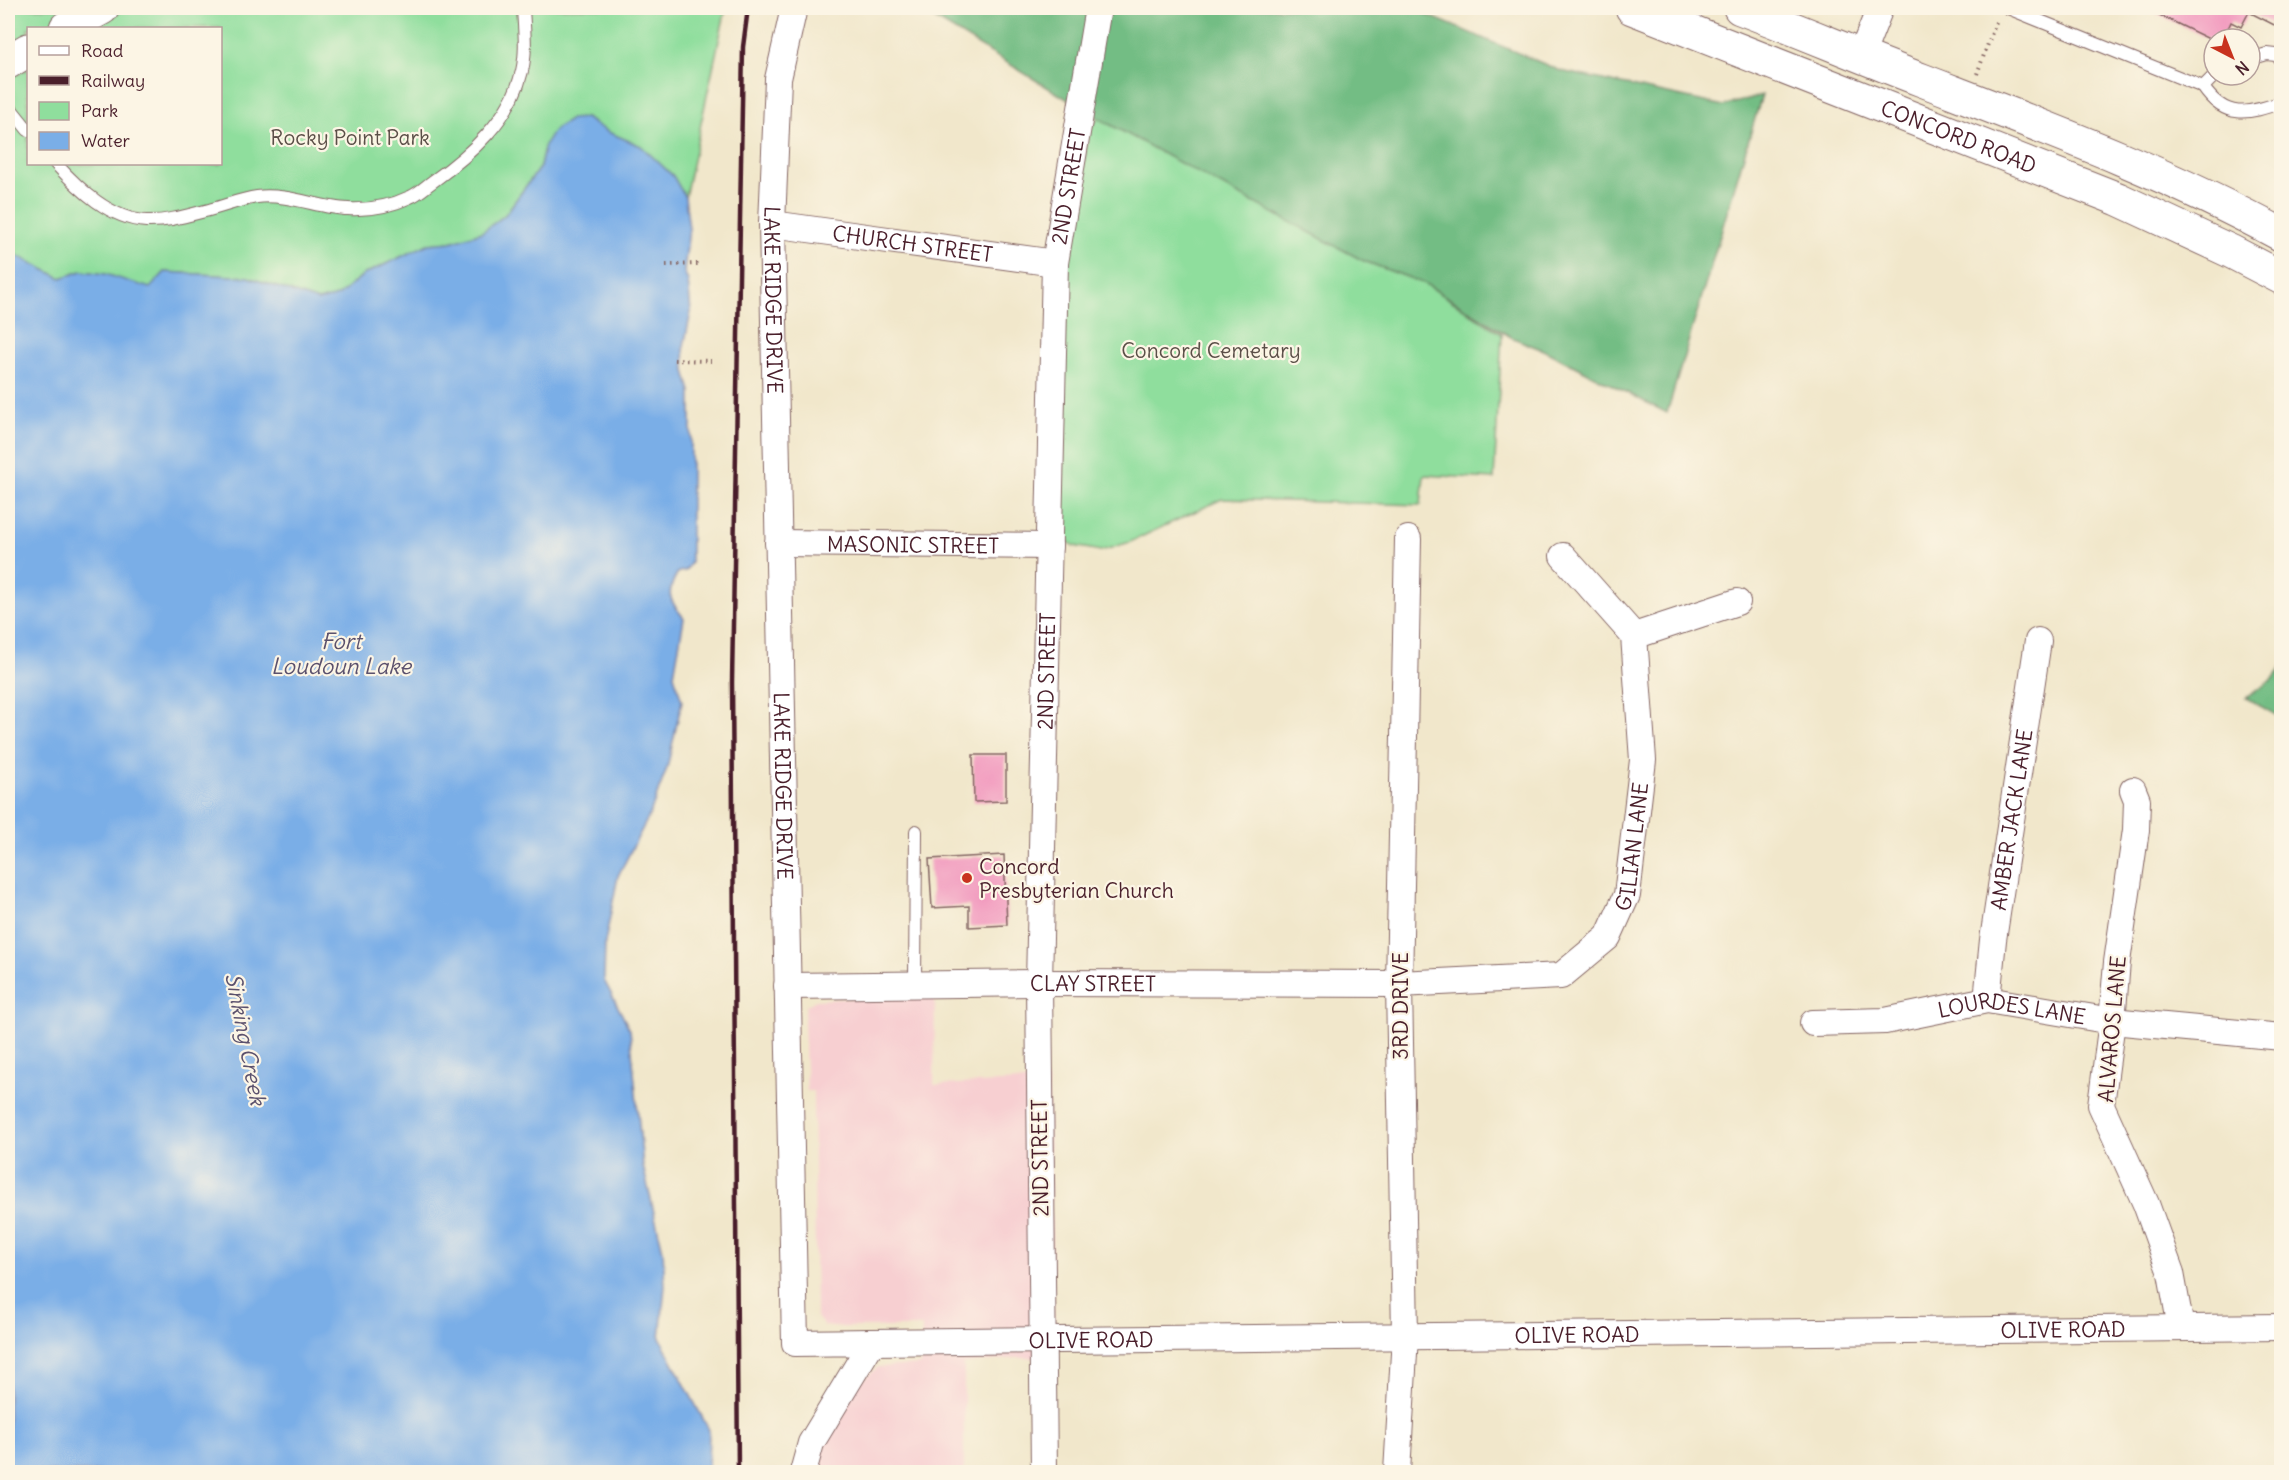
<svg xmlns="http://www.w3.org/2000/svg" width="2289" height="1480" viewBox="0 0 2289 1480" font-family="Delius,sans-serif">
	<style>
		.built { fill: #f7cfd1 }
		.green { fill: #8fde9d; stroke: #6c7e64; stroke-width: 1.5 }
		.forest { fill: #73bd84; stroke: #5e6e58; stroke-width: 1.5 }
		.water { fill: #7aaee7; stroke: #626689; stroke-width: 1.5 }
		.building { fill: #f29dc0 }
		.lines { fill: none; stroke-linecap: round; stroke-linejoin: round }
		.lane-casing { stroke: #846563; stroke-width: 14 }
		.street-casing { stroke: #846563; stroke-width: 28 }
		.secondary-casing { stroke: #846563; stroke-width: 35 }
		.path { stroke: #846563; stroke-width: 4; stroke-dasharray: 1.5 4.5; stroke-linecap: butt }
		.lane { stroke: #fff; stroke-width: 12 }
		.street { stroke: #fff; stroke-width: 26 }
		.secondary { stroke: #fff; stroke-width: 33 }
		.rail { stroke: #4a1f2b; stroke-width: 4.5 }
		.poi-dot { fill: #c8321e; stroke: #fcf5e5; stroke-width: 2 }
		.labels { text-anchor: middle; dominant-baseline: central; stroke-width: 4.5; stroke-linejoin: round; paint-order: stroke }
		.street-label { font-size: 21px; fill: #4a1f2b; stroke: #fcf5e5 }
		.park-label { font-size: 21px; fill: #5b4f48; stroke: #fcf5e5 }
		.poi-label { font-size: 21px; fill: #4a1f2b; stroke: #fcf5e5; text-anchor: start }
		.water-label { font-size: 22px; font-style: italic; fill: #5b516d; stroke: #fcf5e5 }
	</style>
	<rect width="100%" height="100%" fill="#fcf5e5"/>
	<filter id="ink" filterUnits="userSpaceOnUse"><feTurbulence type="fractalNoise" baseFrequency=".0167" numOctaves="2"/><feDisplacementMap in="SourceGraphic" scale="12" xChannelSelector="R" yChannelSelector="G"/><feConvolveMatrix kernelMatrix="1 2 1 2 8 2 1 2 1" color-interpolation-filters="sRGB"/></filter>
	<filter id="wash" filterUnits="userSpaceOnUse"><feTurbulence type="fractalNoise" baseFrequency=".008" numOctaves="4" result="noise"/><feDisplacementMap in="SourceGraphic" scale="24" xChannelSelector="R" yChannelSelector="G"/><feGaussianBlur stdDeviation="1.35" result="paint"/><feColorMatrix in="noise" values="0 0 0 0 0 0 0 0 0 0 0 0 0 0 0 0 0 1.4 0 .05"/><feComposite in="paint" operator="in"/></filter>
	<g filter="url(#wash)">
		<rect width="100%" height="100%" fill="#f1e7cb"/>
		<path class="built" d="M935,995l-1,90 114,-5 7,278h-39l-52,6v108h-157l42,-80 29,-25 43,-2 1,-38h-89l-8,-1 -9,-9 -3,-226h-6l-3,-70 2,-15 10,-6z"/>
		<g class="green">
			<path d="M8,8h71l-36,20h-15v9l-20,13z"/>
			<path d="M126,8h600l-41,189 -12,-21 -14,-13 -74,-45 -40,26 -5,23 -35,48 -23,17 -31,10 -23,2 -65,31 -25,21 -20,5 -70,-24 -83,-5 -15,17 -45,-15 -23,-3 -21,7 -53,-27v-172l20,-11v96h192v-136h-128z"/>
			<path d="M1098,118l266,143 62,23 76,50 -8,145 -70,-4 -3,30 -199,-6 -92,43 -29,9 -27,-5 -17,-12 9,-260 23,-144z"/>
		</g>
		<g class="forest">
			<path d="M917,8h494l150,63 163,35 38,-11 -95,318 -124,-63 -32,-13 -85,-53 -62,-23 -138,-73 -128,-70z"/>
			<path d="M2281,668v50l-35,-20 27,-19z"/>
		</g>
		<path class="water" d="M585,118l23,14 33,14 32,30 12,21 4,32 -5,42 4,10 3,31 -7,34 1,25 6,20v172l-6,8 -7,1c-13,22 -9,28 6,46l-10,57 8,26 -15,67 -17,46 -32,62 -13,66 -1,38 26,50 13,136 20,85 2,35 -5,52 49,92 -1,42h-700v-1221l53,27 21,-7 23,3 45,14 15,-16 83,5 70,24 20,-5 25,-21 65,-31 23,-2 31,-10 23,-17 35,-48 5,-23 10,-15 16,-10z"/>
		<g id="blocks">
			<g class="building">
				<path d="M2145,8h137v21l-33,-17 -8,15 -10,-5 -8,17h-14z"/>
				<path d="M973,755h33v46l-32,1z"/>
				<path d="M1004,855l3,70 -38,2v-21l-37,2 -3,-49z"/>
			</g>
		</g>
	</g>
	<g filter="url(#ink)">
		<use href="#blocks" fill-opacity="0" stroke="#846563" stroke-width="1.5"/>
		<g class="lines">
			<g class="lane-casing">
				<g id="lane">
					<path d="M2008,8l195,79c22,33 45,27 79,15"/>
					<path d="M2250,59l17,-5 9,1 6,6"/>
					<path d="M2203,87l12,-12"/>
					<path d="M8,105l20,25"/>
					<path d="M56,164c23,25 54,55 90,57 21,1 43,-6 63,-11 16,-4 32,-11 48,-13 30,-4 62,11 91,12 20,1 43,-3 62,-12 8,-3 15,-10 22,-15 38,-27 79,-63 90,-111 5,-21 2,-42 1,-63"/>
					<path d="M915,985l1,-154"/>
				</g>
			</g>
			<g class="street-casing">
				<g id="street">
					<path id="s1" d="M794,8l-16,71 -6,145 23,1119 77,-1 -61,101 -8,29"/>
					<path d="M1861,56l19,-48"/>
					<path id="s2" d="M772,224l283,39"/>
					<path id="s3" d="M778,543l271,3"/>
					<path d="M1634,636l103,-34"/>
					<path d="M2133,790l4,10 -1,30 -19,132 -5,59 -11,84 45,99 25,69 10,55"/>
					<path id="s4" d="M787,986l252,-3 360,1 162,-8 47,-39 19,-42 16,-135 -9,-124 -71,-80"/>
					<path id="s5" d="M1987,1000l6,-60 45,-299"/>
					<path id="s6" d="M1813,1023l72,-2 102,-21 125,21 170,16"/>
					<path id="s7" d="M872,1342l1410,-15"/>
					<path id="s8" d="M1044,1472l-5,-489 16,-720 43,-255"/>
					<path d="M1397,1472l8,-136 -6,-352 9,-445"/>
				</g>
			</g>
			<g class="secondary-casing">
				<g id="secondary">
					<path id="s9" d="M1632,8l486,191 112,52 52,27"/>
					<path d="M1740,8c61,23 121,49 182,72 122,47 244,92 360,155"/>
					<path d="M66,28l36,-20"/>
					<path d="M8,62l20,-12"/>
				</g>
			</g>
			<g class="path">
				<path d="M1977,74l20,-55"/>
				<path d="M666,265l34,-1"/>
				<path d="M674,360l37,1"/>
			</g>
			<use href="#lane" class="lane"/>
			<use href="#street" class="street"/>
			<use href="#secondary" class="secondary"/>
			<path class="rail" d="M738,1472l-6,-790 11,-635 5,-39"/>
		</g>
	</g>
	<circle class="poi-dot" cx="967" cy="878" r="6"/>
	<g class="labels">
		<g class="street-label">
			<text stroke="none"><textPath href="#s9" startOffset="351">CONCORD ROAD</textPath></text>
			<text stroke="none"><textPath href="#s8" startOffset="1287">2ND STREET</textPath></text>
			<text stroke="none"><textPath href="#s2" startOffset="142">CHURCH STREET</textPath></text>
			<text stroke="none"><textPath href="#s1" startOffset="294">LAKE RIDGE DRIVE</textPath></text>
			<text stroke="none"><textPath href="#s3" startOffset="135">MASONIC STREET</textPath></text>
			<text stroke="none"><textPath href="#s8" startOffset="801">2ND STREET</textPath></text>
			<text stroke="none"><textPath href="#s1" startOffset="780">LAKE RIDGE DRIVE</textPath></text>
			<text stroke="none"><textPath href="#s5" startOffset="182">AMBER JACK LANE</textPath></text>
			<text stroke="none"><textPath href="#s4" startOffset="930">GILIAN LANE</textPath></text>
			<text stroke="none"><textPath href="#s4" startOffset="306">CLAY STREET</textPath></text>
			<text transform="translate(1400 1006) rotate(-90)">3RD DRIVE</text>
			<text stroke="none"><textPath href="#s6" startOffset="201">LOURDES LANE</textPath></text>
			<text transform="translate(2112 1029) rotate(-85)">ALVAROS LANE</text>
			<text transform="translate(1040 1158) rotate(-91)">2ND STREET</text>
			<text stroke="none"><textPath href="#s7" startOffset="1191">OLIVE ROAD</textPath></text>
			<text stroke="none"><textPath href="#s7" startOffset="705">OLIVE ROAD</textPath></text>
			<text stroke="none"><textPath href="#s7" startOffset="219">OLIVE ROAD</textPath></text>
		</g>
		<g class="park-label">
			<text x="350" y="137">Rocky Point Park</text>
			<text x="1211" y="350">Concord Cemetary</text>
		</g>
		<g class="poi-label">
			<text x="979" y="866">Concord<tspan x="979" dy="24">Presbyterian Church</tspan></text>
		</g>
		<g class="water-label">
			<text x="341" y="641">Fort<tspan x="341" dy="25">Loudoun Lake</tspan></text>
			<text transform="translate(246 1039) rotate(79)">Sinking Creek</text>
		</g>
	</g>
	<rect width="2289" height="1480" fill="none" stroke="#fcf5e5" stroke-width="30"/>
	<rect x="27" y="27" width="195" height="138" fill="#fcf5e5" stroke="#b59f9b" stroke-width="1.5"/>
	<rect x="39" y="46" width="30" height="9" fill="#ffffff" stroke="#b59f9b" stroke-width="1.5"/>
	<text x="81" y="57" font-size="18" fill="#4a1f2b">Road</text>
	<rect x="39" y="76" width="30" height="9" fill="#4a1f2b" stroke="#b59f9b" stroke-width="1.5"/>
	<text x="81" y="87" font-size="18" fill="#4a1f2b">Railway</text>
	<rect x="39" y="102" width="30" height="18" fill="#8fde9d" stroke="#b59f9b" stroke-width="1.5"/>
	<text x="81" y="117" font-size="18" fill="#4a1f2b">Park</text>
	<rect x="39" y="132" width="30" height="18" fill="#7aaee7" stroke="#b59f9b" stroke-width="1.5"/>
	<text x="81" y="147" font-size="18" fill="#4a1f2b">Water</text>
	<g transform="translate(2232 57) rotate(138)"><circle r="28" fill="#fcf5e5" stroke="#b59f9b" stroke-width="1.5"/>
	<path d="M0-4.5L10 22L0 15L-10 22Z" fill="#c8321e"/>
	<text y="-9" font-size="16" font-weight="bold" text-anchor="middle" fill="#4a1f2b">N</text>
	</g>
</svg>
